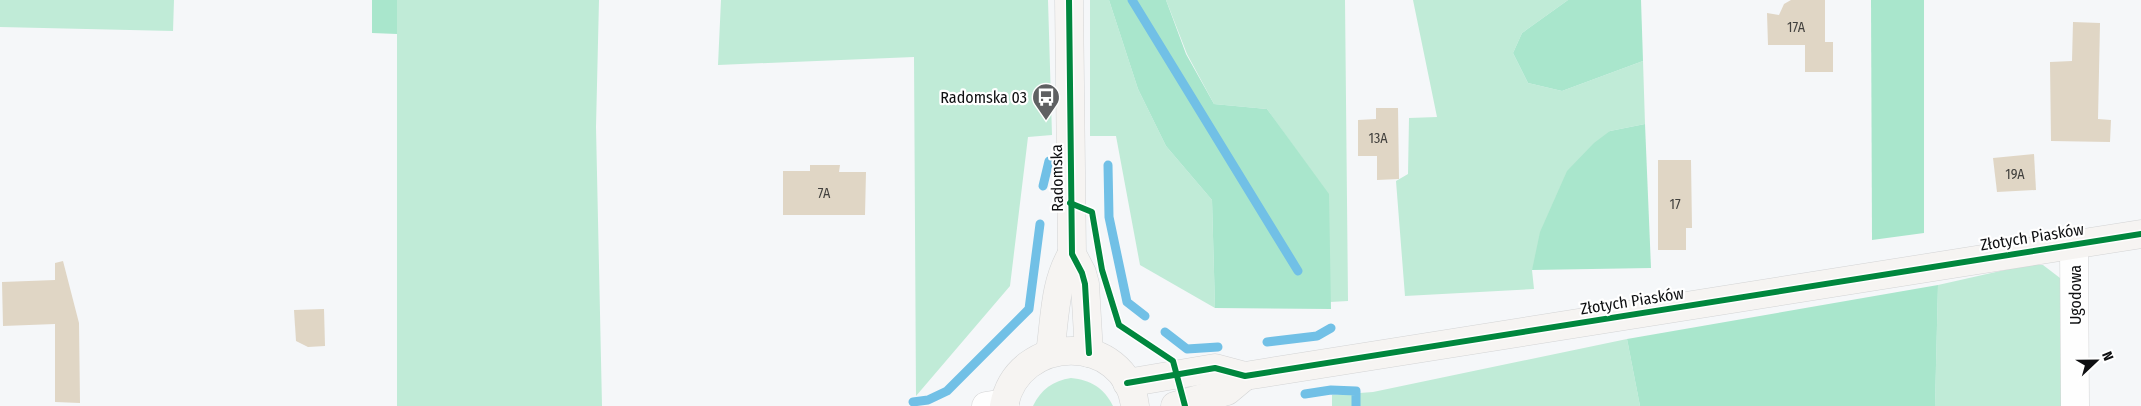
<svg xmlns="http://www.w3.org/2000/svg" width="2141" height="406" viewBox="0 0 2141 406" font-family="'Fira Sans Condensed',sans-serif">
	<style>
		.green { fill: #c0ebd7 }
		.forest { fill: #a9e6cc }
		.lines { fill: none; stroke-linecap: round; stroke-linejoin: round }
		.stream { stroke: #71c0e6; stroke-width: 9 }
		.building { fill: #e0d6c5 }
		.street-casing { stroke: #d3d4d5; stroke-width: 29 }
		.secondary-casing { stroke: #d3d4d5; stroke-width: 29 }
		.street { stroke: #fefefe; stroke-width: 28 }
		.secondary { stroke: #f6f4f2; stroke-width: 28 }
		.cycleway-casing { stroke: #fff; stroke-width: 9 }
		.cycleway { stroke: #00873e; stroke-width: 6 }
		.labels { text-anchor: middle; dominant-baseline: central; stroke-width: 4.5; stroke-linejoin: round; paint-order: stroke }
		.number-label { font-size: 14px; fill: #42413e }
		.poi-label { font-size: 16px; fill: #0e0f11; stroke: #fff; text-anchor: end }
		.street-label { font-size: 16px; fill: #0e0f11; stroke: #fff }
	</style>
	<rect width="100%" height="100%" fill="#f5f7f9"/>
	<g class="green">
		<path d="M0,0h174l-1,31 -173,-4z"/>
		<path d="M397,0h202l-3,127 6,279h-205z"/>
		<path d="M721,0h327l4,135 -24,2 -18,149 -94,110 -2,-339 -196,8z"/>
		<path d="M1090,0h19l29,89 28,57 46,54 3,108 -75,-43 -24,-129h-26z"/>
		<path d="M1166,0h179l3,301 -18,1 -2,-108 -61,-85 -53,-5 -27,-50z"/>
		<path d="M1413,0h155l-46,33 -9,20 15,30 34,8 81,-30 2,63 -35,7 -78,139 2,19 -129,7 -9,-115 12,-7 1,-56 28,-1z"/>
		<path d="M2027,265h16l17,13 3,128h-128l3,-121z"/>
		<path d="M1627,339l13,67h-308v-11l41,-3z"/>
		<path d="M1071,378c20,2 33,10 42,28h-80c8,-17 20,-25 38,-28z"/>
	</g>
	<g class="forest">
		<path d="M372,0h25v34l-25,-1z"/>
		<path d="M1109,0h57l20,54 28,50 53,5 62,85 2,115 -116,-1 -3,-108 -46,-54 -28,-57z"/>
		<path d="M1568,0h73l2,61 -81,30 -34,-8 -15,-30 9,-20z"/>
		<path d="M1871,0h53v233l-52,7z"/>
		<path d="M1645,124l6,144 -119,2 8,-38 27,-61 27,-28 16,-12z"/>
		<path d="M1938,285l-3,121h-295l-13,-67z"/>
	</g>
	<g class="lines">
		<g class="stream">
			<path d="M1132,0l166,271"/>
			<path d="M1108,165l1,52 18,85 18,14"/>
			<path d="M1043,186l6,-25"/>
			<path d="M1165,332l22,17 31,-2"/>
			<path d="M1267,342l50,-6 14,-8"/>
			<path d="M1305,394l26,-4 25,1v15"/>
			<path d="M913,402l15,-2 19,-9 82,-82 11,-85"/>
		</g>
	</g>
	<g class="building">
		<path d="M1791,0h34v42h8v30h-28v-27h-37l-1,-32 12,2 5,-11z"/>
		<path d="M2073,22l27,1 -2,96 13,1 -1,22 -59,-1 -1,-79 22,-1z"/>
		<path d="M1376,108h22l1,71 -22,1v-24h-19v-36l18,-1z"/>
		<path d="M2034,154l2,36 -39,2 -4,-34z"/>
		<path d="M1658,160h33l1,68h-6v22h-28z"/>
		<path d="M810,165h30l-1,7h27l-1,43h-82v-44h27z"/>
		<path d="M63,261l16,62 1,80 -25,-1v-78l-52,2 -1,-44 53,-2v-17z"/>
		<path d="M324,309l1,37 -17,1 -12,-6 -2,-31z"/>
	</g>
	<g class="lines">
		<g class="street-casing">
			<g id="street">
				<path d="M2074,245l1,161"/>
				<path d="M986,406l19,-3"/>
			</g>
		</g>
		<g class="secondary-casing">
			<g id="secondary">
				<path d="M1069,0l3,254 10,19 3,11 4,69"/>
				<path d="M1050,353c5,-33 4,-70 22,-99"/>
				<path d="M1127,383l88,-15 30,8 896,-142"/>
				<path d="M1004,406c13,-73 122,-74 131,0"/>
				<path d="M1175,406l52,-15 18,-15"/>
			</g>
		</g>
		<use href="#street" class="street"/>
		<use href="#secondary" class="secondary"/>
		<g class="cycleway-casing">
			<g id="cycleway">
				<path d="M1069,0l3,254 10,19 3,11 4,69"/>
				<path d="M1070,203l22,9 10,58 17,55 54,36 12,45"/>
				<path d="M1127,383l88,-15 30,8 896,-142"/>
			</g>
		</g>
		<use href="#cycleway" class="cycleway"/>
	</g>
	<defs>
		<g id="bus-pin" transform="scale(1.4375)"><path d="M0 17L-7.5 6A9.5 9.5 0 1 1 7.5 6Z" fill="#5f6062" stroke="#fff"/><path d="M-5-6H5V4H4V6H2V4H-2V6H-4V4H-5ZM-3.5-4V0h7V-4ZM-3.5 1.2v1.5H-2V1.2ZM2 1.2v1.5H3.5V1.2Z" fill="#fff"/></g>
	</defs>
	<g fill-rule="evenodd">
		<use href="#bus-pin" x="1046" y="97"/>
	</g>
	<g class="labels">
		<g class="number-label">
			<text x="1796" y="27">17A</text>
			<text x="1378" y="138">13A</text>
			<text x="2015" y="174">19A</text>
			<text x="824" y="193">7A</text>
			<text x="1675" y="204">17</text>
		</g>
		<g class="poi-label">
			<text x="1027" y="97">Radomska 03</text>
		</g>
		<g class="street-label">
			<text transform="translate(1057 178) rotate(-91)">Radomska</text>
			<text transform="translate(2032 237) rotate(-9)">Złotych Piasków</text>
			<text transform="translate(2075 295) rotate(-90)">Ugodowa</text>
			<text transform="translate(1632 301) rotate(-9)">Złotych Piasków</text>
		</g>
	</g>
	<g transform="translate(2096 361) rotate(68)" stroke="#ffffff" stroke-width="4" paint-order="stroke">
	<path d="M0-4L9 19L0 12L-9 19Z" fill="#0e0f11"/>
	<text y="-8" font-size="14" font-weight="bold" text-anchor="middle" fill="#0e0f11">N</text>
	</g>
</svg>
